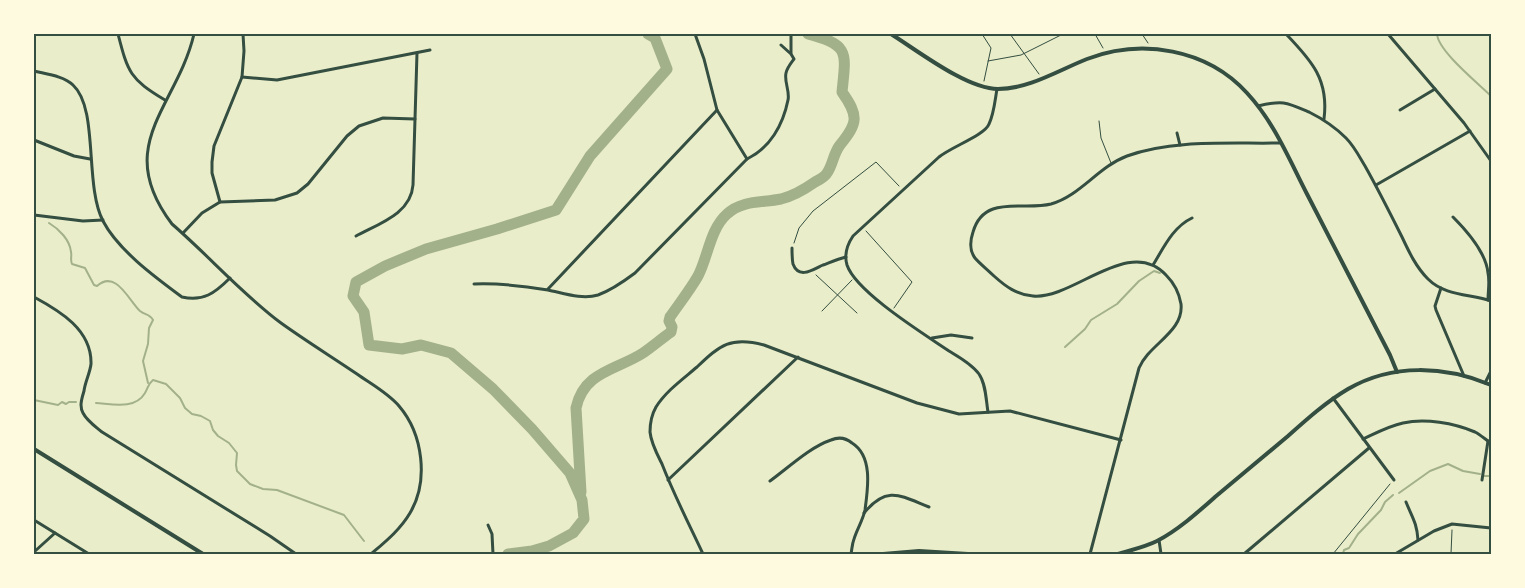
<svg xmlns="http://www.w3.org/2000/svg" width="1525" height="588" viewBox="0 0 1525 588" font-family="Karla,sans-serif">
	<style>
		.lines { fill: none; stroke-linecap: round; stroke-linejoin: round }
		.stream { stroke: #a3b18a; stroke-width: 2 }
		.river { stroke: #a3b18a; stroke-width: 11 }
		.path { stroke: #344e41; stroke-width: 1 }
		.service { stroke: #344e41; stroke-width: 1 }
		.minor { stroke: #344e41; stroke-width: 3 }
		.tertiary { stroke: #344e41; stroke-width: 4 }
		.neatline { fill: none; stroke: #344e41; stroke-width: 2 }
	</style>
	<rect width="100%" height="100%" fill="#e9edc9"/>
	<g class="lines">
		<g class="stream">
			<path d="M1437,34c1,17 41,49 54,62"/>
			<path d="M49,223c10,6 21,17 22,29 1,5 -1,7 1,12l13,4 9,17 3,1c19,-17 32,15 43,25 5,4 10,3 13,9l-4,8 -1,16 -5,17 5,22"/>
			<path d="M1065,347l20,-18 6,-9 26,-16 22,-23 15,-10 6,2"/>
			<path d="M34,400l24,5 4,-3 4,2 3,-2h7"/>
			<path d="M96,403c16,1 39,7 49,-10 3,-5 3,-9 8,-13l13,4 14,14 5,10 7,6 9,2 9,5 3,9 5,6 11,7 8,10 -1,12 1,6 13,13 13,5 14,1 67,25 20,26"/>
			<path d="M1484,476h7"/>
			<path d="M1399,493l31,-22 18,-7 15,7 17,3"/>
			<path d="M1343,554l1,-4 5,-2 9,-14 23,-24 4,-8 8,-7"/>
		</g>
		<g class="river">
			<path d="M581,492l-5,-84c8,-37 41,-38 67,-55 9,-6 18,-14 28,-21l1,-5 -3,-6 1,-4c9,-13 20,-27 28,-41 10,-19 12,-47 29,-62 15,-14 35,-11 54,-15 12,-3 24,-10 34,-17 4,-2 10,-5 12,-9 6,-8 6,-19 13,-28 18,-22 19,-29 2,-53 4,-40 8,-47 -34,-58"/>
			<path d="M508,554l24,-3 17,-5 24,-13 11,-14 -2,-19 -12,-27 -38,-44 -39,-40 -42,-36 -30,-8 -19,4 -33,-4 -5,-33 -11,-16 3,-14 29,-16 41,-17 71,-20 59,-19 34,-54 77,-87 -12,-31 -7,-4"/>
		</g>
		<g class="path">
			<path d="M982,34l9,14 -7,33"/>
			<path d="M1010,34l29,40"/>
			<path d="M1095,34l8,14"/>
			<path d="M1142,34l6,9"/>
			<path d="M988,61l33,-6 42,-21"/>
			<path d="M866,231l46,51 -18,26"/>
			<path d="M794,243l5,-15 14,-17 63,-49 23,24"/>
			<path d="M816,275l41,38"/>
			<path d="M822,311l30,-31"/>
			<path d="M1333,554l57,-70"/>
			<path d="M1451,554l1,-24"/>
		</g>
		<path class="service" d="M1099,121l2,17 10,25"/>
		<g class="minor">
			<path d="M118,34c10,39 12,45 47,66"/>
			<path d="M194,34c-17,73 -82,111 -22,190 37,32 70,70 109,99 25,18 51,34 76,51 14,10 31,19 42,32 24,28 30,75 11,107 -10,17 -25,29 -39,41"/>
			<path d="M695,34l9,25 13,51 30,49"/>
			<path d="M791,34v19"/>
			<path d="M1286,34c26,27 43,46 38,85"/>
			<path d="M1388,34l76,89 27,38"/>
			<path d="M34,71c12,3 30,5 39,14 26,24 11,99 30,136 15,29 52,56 79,76 21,5 33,-4 48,-19"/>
			<path d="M242,77l35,3 153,-30"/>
			<path d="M1258,106c25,-6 28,-4 51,6 14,7 26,15 37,26 8,8 13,18 19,28 13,23 25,47 37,71 7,15 14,30 26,42 17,17 42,15 63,22"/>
			<path d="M1400,110l35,-21"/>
			<path d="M1177,133l3,12"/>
			<path d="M34,140l40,16 16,3"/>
			<path d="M1376,185l94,-54"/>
			<path d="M220,202l-8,-29v-11l2,-16 28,-69 2,-26 -1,-17"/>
			<path d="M34,215l49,6 20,-1"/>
			<path d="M1453,217c14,14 33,35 35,56 2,9 0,18 0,27"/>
			<path d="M183,233l19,-20 18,-11 55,-2 22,-7 11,-9 39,-48 12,-10 24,-8 32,1"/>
			<path d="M356,236c22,-12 55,-22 57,-51l4,-132"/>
			<path d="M792,248c0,5 0,11 1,16 6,16 21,5 30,1 8,-3 15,-6 23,-8"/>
			<path d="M1153,265c11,-18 20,-38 39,-47"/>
			<path d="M474,284c24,-1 50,2 74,6 15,3 34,10 50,5 14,-5 25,-13 37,-22l112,-114c23,-11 36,-34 41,-59 2,-9 -4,-18 -2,-27 1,-5 5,-10 8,-14l-3,-5 -10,-9"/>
			<path d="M1441,288l-6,18 1,4 28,66"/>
			<path d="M548,289l169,-179"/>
			<path d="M34,297c26,14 58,33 57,67 -1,9 -6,18 -7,27 -2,7 -5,15 -1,22 4,8 13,14 19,19l168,104 26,18"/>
			<path d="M932,338l19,-3 21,3"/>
			<path d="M1485,383l6,-12"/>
			<path d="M1333,398l61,82"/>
			<path d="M988,412c-2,-12 -2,-28 -9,-38 -7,-10 -20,-17 -30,-23 -25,-17 -93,-59 -102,-86 -3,-10 0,-20 6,-29l86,-79c12,-10 46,-22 50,-33 5,-10 6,-24 8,-35"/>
			<path d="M1363,439c13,-6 26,-13 40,-16 22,-5 51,0 72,9 6,3 11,8 16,11"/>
			<path d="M668,480l130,-123"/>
			<path d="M1482,480l6,-39"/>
			<path d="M770,481c18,-13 40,-34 61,-41 7,-3 15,-2 21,3 21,13 16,45 13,67 -2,10 -8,19 -11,29 -2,5 -2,10 -3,15"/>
			<path d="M1406,502c6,15 11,21 12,38"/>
			<path d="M864,513c23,-28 37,-17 65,-6"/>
			<path d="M34,520l55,34"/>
			<path d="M488,525l4,9 1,20"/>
			<path d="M1159,540l2,14"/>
			<path d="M34,552l21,-19"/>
			<path d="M703,554c-14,-30 -29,-59 -41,-90 -5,-10 -11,-21 -12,-32 0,-8 2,-18 6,-25 10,-16 27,-28 41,-40 23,-22 34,-31 67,-22l153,58 42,11 51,-3 111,29"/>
			<path d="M1090,554l49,-186c10,-24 45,-36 42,-64 -2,-12 -6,-20 -15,-29 -37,-40 -93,25 -133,21 -16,-1 -28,-10 -39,-20 -6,-6 -14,-12 -19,-18 -6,-8 -5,-17 -2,-26 11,-38 50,-21 78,-28 29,-8 47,-37 76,-48 46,-17 105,-12 154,-13"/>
			<path d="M1244,554l125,-106"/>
			<path d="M1395,554l39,-23 18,-7 39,4"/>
		</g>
		<g class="tertiary">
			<path d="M891,34c27,17 76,55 107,55 31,0 61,-19 89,-30 55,-21 120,-10 160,34 27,29 42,66 60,101 28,54 55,107 83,161l7,17"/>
			<path d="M34,449l169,105"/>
			<path d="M883,554l36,-3 49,3"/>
			<path d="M1118,554c13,-4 27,-7 39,-13 21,-11 40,-28 58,-44 24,-20 49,-41 73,-61 19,-17 38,-34 60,-47 45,-26 97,-23 143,-4"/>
		</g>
	</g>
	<rect width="1525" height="588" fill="none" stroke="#fefae0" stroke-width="70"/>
	<rect x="35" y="35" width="1455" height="518" class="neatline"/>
</svg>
